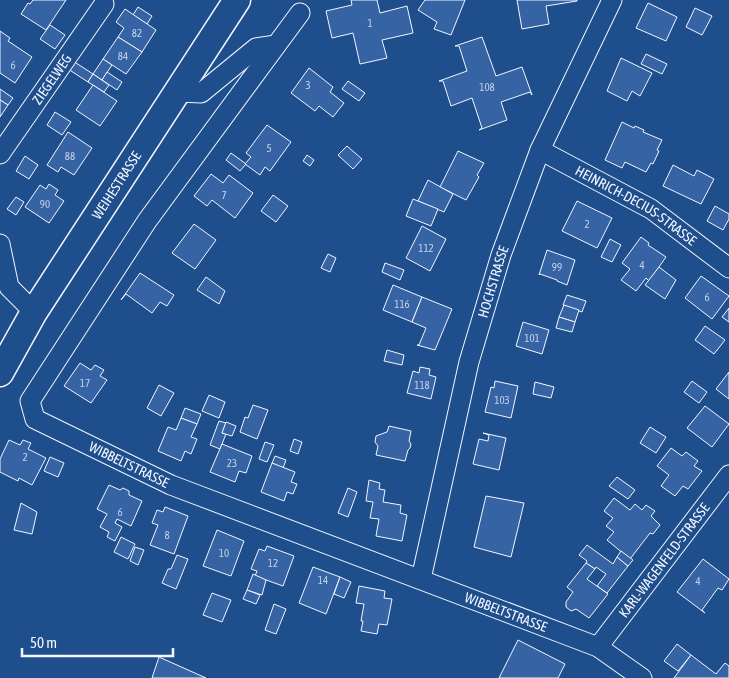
<svg xmlns="http://www.w3.org/2000/svg" width="729" height="678" viewBox="0 0 729 678" font-family="'Asap Condensed',sans-serif">
	<style>
		.building { fill: #3563a3; stroke: #f2f6ff }
		.lines { fill: none; stroke-linecap: round; stroke-linejoin: round }
		.minor-casing { stroke: #f2f6ff; stroke-width: 21 }
		.secondary-casing { stroke: #f2f6ff; stroke-width: 29 }
		.minor { stroke: #1f4e8c; stroke-width: 19 }
		.secondary { stroke: #1f4e8c; stroke-width: 26 }
		.labels { text-anchor: middle; dominant-baseline: central; stroke-width: 4; stroke-linejoin: round; paint-order: stroke }
		.number-label { font-size: 11px; fill: #c3d1e8 }
		.street-label { font-size: 14px; fill: #f2f6ff; stroke: #1f4e8c }
	</style>
	<rect width="100%" height="100%" fill="#1f4e8c"/>
	<g class="building">
		<path d="M33,0h33l-20,30 -25,-16 7,-11 2,1z"/>
		<path d="M351,0h26l3,13 27,-7 6,27 -31,7 5,18 -27,6 -7,-31 -21,5 -6,-27 26,-6z"/>
		<path d="M425,0h40l-14,35 -17,-6 3,-7 -19,-12z"/>
		<path d="M517,0h60v1l-31,5 3,18 -27,5z"/>
		<path d="M648,3l29,14 -11,24 -30,-13z"/>
		<path d="M138,7l14,9 -5,8 -14,-9z"/>
		<path d="M695,8l17,8 -10,19 -16,-8z"/>
		<path d="M125,9l31,21 -14,22 -24,-15 6,-9 -8,-6z"/>
		<path d="M50,25l15,10 -10,14 -15,-10z"/>
		<path d="M0,31l10,7 -2,3 24,16 -17,26 -15,-10z"/>
		<path d="M118,37l24,15 -16,22 -23,-15z"/>
		<path d="M482,37l14,39 26,-9 10,28 -2,-3 -29,10 6,18 -28,10 3,-2 -10,-30 -21,8 -8,-25h-4l28,-10 -8,-25h-4z"/>
		<path d="M646,54l21,10 -5,10 -21,-10z"/>
		<path d="M621,58l31,15 -12,23 -8,-5 -5,10 -20,-10z"/>
		<path d="M103,59l9,6 -10,15 -9,-6z"/>
		<path d="M73,61l20,13 -5,8 -20,-13z"/>
		<path d="M309,68l24,19 -3,5 14,11 -11,14 -14,-11 -4,5 -24,-18z"/>
		<path d="M107,72l15,10 -5,8 -15,-10z"/>
		<path d="M93,74l16,11 -5,7 -16,-10z"/>
		<path d="M348,81l17,12 -6,8 -17,-12z"/>
		<path d="M93,85l24,16 -17,25 -24,-16z"/>
		<path d="M0,89l13,9 -5,7 -8,-5z"/>
		<path d="M0,100l8,5 -8,12z"/>
		<path d="M55,112l16,10 -9,13 -15,-10z"/>
		<path d="M622,122l12,6 1,-2 9,4 -1,2 19,8 -5,10 2,1 -6,13 -2,-1 -5,9 -21,-10 -3,6 -17,-8z"/>
		<path d="M267,125l24,17 -21,29 -5,-4 -5,8 -15,-11 6,-7 -5,-4z"/>
		<path d="M68,132l24,16 -18,27 -13,-8 -3,5 -11,-7z"/>
		<path d="M347,146l15,13 -9,10 -15,-14z"/>
		<path d="M458,151l26,12 -7,12 2,2 -13,23 -26,-13z"/>
		<path d="M231,153l15,11 -6,7 -14,-11z"/>
		<path d="M307,155l7,5 -4,6 -7,-5z"/>
		<path d="M25,156l13,9 -9,14 -13,-8z"/>
		<path d="M673,165l21,11 3,-6 17,9 -13,25 -38,-18z"/>
		<path d="M211,174l12,9 6,-8 24,18 -18,25 -23,-18 -5,6 -13,-10z"/>
		<path d="M428,180l25,14 -9,18 -26,-11z"/>
		<path d="M49,184l9,6 -3,5 9,6 -15,22 -24,-16 15,-22 6,4z"/>
		<path d="M273,195l15,11 -12,16 -15,-11z"/>
		<path d="M16,197l8,5 -8,13 -9,-6z"/>
		<path d="M413,199l25,10 -7,17 -25,-10z"/>
		<path d="M577,201l35,17 -15,30 -35,-17z"/>
		<path d="M715,206l14,8v5l-6,11 -16,-9z"/>
		<path d="M194,224l22,16 -21,29 -23,-16z"/>
		<path d="M422,226l24,13 -16,32 -24,-13z"/>
		<path d="M641,237l8,6 -1,2 18,12 -17,24 -3,-3 -10,13 -15,-11 9,-11 -8,-6z"/>
		<path d="M610,239l11,6 -9,17 -11,-5z"/>
		<path d="M547,250l28,10 -8,25 -10,-4v-1l-17,-6 -1,1z"/>
		<path d="M328,254l8,4 -6,14 -9,-4z"/>
		<path d="M385,263l19,7 -4,10 -18,-8z"/>
		<path d="M659,267l17,13 -11,19 -20,-14z"/>
		<path d="M140,273l34,22 -7,11 -7,-4 -8,11 -26,-19 -5,6z"/>
		<path d="M701,276l28,20 -17,23 -27,-21z"/>
		<path d="M206,277l19,14 -6,13 -22,-14z"/>
		<path d="M393,285l29,12 -10,25 -29,-12z"/>
		<path d="M567,295l19,6 -4,11 -19,-7z"/>
		<path d="M422,297l30,12 -17,41 -18,-5h2l7,-17 -14,-6z"/>
		<path d="M564,305l15,5 -4,12 -16,-5z"/>
		<path d="M729,308v14l-7,-5z"/>
		<path d="M559,317l16,5 -3,10 -16,-4z"/>
		<path d="M523,322l26,8 -7,24 -26,-8z"/>
		<path d="M705,326l20,14 -11,14 -19,-14z"/>
		<path d="M387,350l17,5 -2,10 -18,-4z"/>
		<path d="M80,363l11,7 4,-5 9,5 -4,6 7,4 -16,23 -27,-17z"/>
		<path d="M420,367l10,2 -1,6 7,2 -5,22 -24,-6 6,-22 6,2z"/>
		<path d="M729,372v27l-13,-10z"/>
		<path d="M495,381l23,5 -7,32 -26,-6 6,-25 3,1z"/>
		<path d="M692,381l15,11 -8,11 -15,-11z"/>
		<path d="M535,382l19,5 -3,11 -18,-4z"/>
		<path d="M159,385l15,8 -13,23 -14,-8z"/>
		<path d="M209,395l16,7 -6,16 -17,-7z"/>
		<path d="M253,405l15,5 -11,29 -17,-7 5,-15 3,1z"/>
		<path d="M705,406l24,18 -17,23 -25,-19z"/>
		<path d="M185,408l16,6 -4,10 -16,-6z"/>
		<path d="M181,418l16,6 -6,13 6,2 -6,15 -6,-3 -4,10 -23,-10 10,-24 8,3z"/>
		<path d="M219,421l7,2 -4,10 4,1 -6,15 -10,-4z"/>
		<path d="M226,422l10,4 -4,10 -10,-3z"/>
		<path d="M389,426l22,5 -2,10 2,3 -1,4 -2,2 -3,11 -29,-6 2,-9 -3,-4 1,-6 11,-4z"/>
		<path d="M650,427l16,10 -10,16 -16,-10z"/>
		<path d="M483,433l23,5 -7,32 -26,-6 6,-25 9,2 1,-6z"/>
		<path d="M294,439l8,3 -4,12 -8,-3z"/>
		<path d="M9,440l11,5 3,-5 8,3 -3,6 18,9 -14,27 -13,-7 -1,3 -18,-9v-13z"/>
		<path d="M265,442l9,3 -7,17 -8,-3z"/>
		<path d="M222,444l30,12 -6,17 -7,-2 -4,11 -25,-10z"/>
		<path d="M671,448l11,8 4,-4 12,9 -4,5 8,5 -14,18 -5,-3 -8,10 -14,-10 8,-11 -12,-9z"/>
		<path d="M275,456l11,4 -3,8 -11,-5z"/>
		<path d="M50,457l14,6 -6,14 -14,-6z"/>
		<path d="M272,463l23,9 -4,10 6,2 -4,10 -6,-2 -3,9 -23,-9z"/>
		<path d="M617,477l18,13 -7,9 -19,-13z"/>
		<path d="M369,480l11,3 -1,6 6,1 -2,12 18,3 -1,8 7,2 -5,26 -26,-5 3,-17 -9,-1 3,-16 -7,-1z"/>
		<path d="M109,485l11,5 3,-2 6,3v4l13,6 -11,25 -14,-7 -2,4 7,4 -7,14 -8,-4 2,-5 -9,-5 7,-13 -10,-5z"/>
		<path d="M348,488l9,4 -9,25 -10,-4z"/>
		<path d="M486,496l38,7 -13,54 -37,-10z"/>
		<path d="M614,498l16,12 5,-6 7,6 4,-5 9,6 -4,5 9,9 -7,9 -3,-1 -20,26 -23,-19 7,-8 -8,-6 7,-8 -9,-7z"/>
		<path d="M21,503l16,9 -5,22 -18,-4z"/>
		<path d="M165,507l23,9 -14,38 -24,-9 8,-20 -6,-2 5,-13 6,2z"/>
		<path d="M217,530l27,11 -13,35 -28,-10z"/>
		<path d="M121,537l14,7 -7,15 -14,-7z"/>
		<path d="M587,545l26,19 4,-7 11,9 -21,27 -10,-7 9,-12 -10,-7 -1,2 -9,-6 1,-2 -8,-6z"/>
		<path d="M267,546l27,10 -11,30 -28,-10 2,-5 -6,-2 8,-20 6,2z"/>
		<path d="M135,547l9,3 -6,15 -8,-4z"/>
		<path d="M621,551l12,9 -5,6 -11,-9z"/>
		<path d="M177,555l11,4 -12,30 -14,-6 6,-14h3z"/>
		<path d="M703,559l26,20 -7,11 -4,-2 -16,22 3,3 -28,-21z"/>
		<path d="M586,563l9,6 -8,10 21,15 -19,24 -13,-9 -5,2 -5,-4v-5l7,-10 -6,-5z"/>
		<path d="M313,567l27,10 -14,37 -27,-11z"/>
		<path d="M253,574l13,6 -4,15 -15,-5z"/>
		<path d="M340,577l11,5 -7,16 -10,-4z"/>
		<path d="M359,586l26,5 -1,7 8,1 -5,26 -8,-1 -2,10 -16,-3 2,-10h-2l3,-17 -8,-1z"/>
		<path d="M247,590l13,5 -4,9 -13,-5z"/>
		<path d="M212,593l19,7 -9,22 -19,-7z"/>
		<path d="M274,604l12,5 -10,25 -11,-4z"/>
		<path d="M518,640l47,24 -7,14h-59z"/>
		<path d="M677,644l14,11 -13,16 -14,-10z"/>
		<path d="M691,655l25,19 9,-11 4,3v12h-55z"/>
		<path d="M159,657l47,21h-54z"/>
	</g>
	<g class="lines">
		<g class="minor-casing">
			<g id="minor">
				<path id="s1" d="M300,13l-153,208 -117,180 5,18 136,66 427,162 44,31"/>
				<path d="M178,92l23,1 55,-45 20,-3"/>
				<path id="s2" d="M540,150l111,59 78,59"/>
				<path id="s3" d="M0,154l104,-150"/>
				<path d="M0,244l9,43 25,25"/>
				<path id="s4" d="M421,579l48,-217 32,-107 39,-105 72,-150"/>
				<path id="s5" d="M598,647l131,-172"/>
			</g>
		</g>
		<g class="secondary-casing">
			<g id="secondary">
				<path id="s6" d="M0,373l34,-61 203,-312"/>
			</g>
		</g>
		<use href="#minor" class="minor"/>
		<use href="#secondary" class="secondary"/>
	</g>
	<g class="labels">
		<g class="number-label">
			<text x="370" y="23">1</text>
			<text x="137" y="33">82</text>
			<text x="123" y="56">84</text>
			<text x="13" y="65">6</text>
			<text x="308" y="85">3</text>
			<text x="487" y="87">108</text>
			<text x="269" y="148">5</text>
			<text x="70" y="156">88</text>
			<text x="224" y="195">7</text>
			<text x="45" y="204">90</text>
			<text x="587" y="224">2</text>
			<text x="426" y="248">112</text>
			<text x="642" y="265">4</text>
			<text x="557" y="267">99</text>
			<text x="707" y="297">6</text>
			<text x="402" y="304">116</text>
			<text x="532" y="338">101</text>
			<text x="85" y="383">17</text>
			<text x="422" y="385">118</text>
			<text x="502" y="400">103</text>
			<text x="25" y="457">2</text>
			<text x="232" y="463">23</text>
			<text x="120" y="512">6</text>
			<text x="167" y="535">8</text>
			<text x="224" y="553">10</text>
			<text x="273" y="563">12</text>
			<text x="323" y="580">14</text>
			<text x="698" y="581">4</text>
		</g>
		<g class="street-label">
			<text stroke="none"><textPath href="#s3" startOffset="91">ZIEGELWEG</textPath></text>
			<text stroke="none"><textPath href="#s6" startOffset="221">WEIHESTRASSE</textPath></text>
			<text stroke="none"><textPath href="#s2" startOffset="111">HEINRICH-DECIUS-STRASSE</textPath></text>
			<text stroke="none"><textPath href="#s4" startOffset="306">HOCHSTRASSE</textPath></text>
			<text stroke="none"><textPath href="#s1" startOffset="596">WIBBELTSTRASSE</textPath></text>
			<text stroke="none"><textPath href="#s5" startOffset="109">KARL-WAGENFELD-STRASSE</textPath></text>
			<text stroke="none"><textPath href="#s1" startOffset="1001">WIBBELTSTRASSE</textPath></text>
		</g>
	</g>
	<path d="M22 648v8h151v-8" fill="none" stroke="#f2f6ff" stroke-width="2.5"/>
	<text x="30" y="648" font-size="15" fill="#f2f6ff" stroke="#1f4e8c" stroke-width="4" paint-order="stroke">50 m</text>
</svg>
